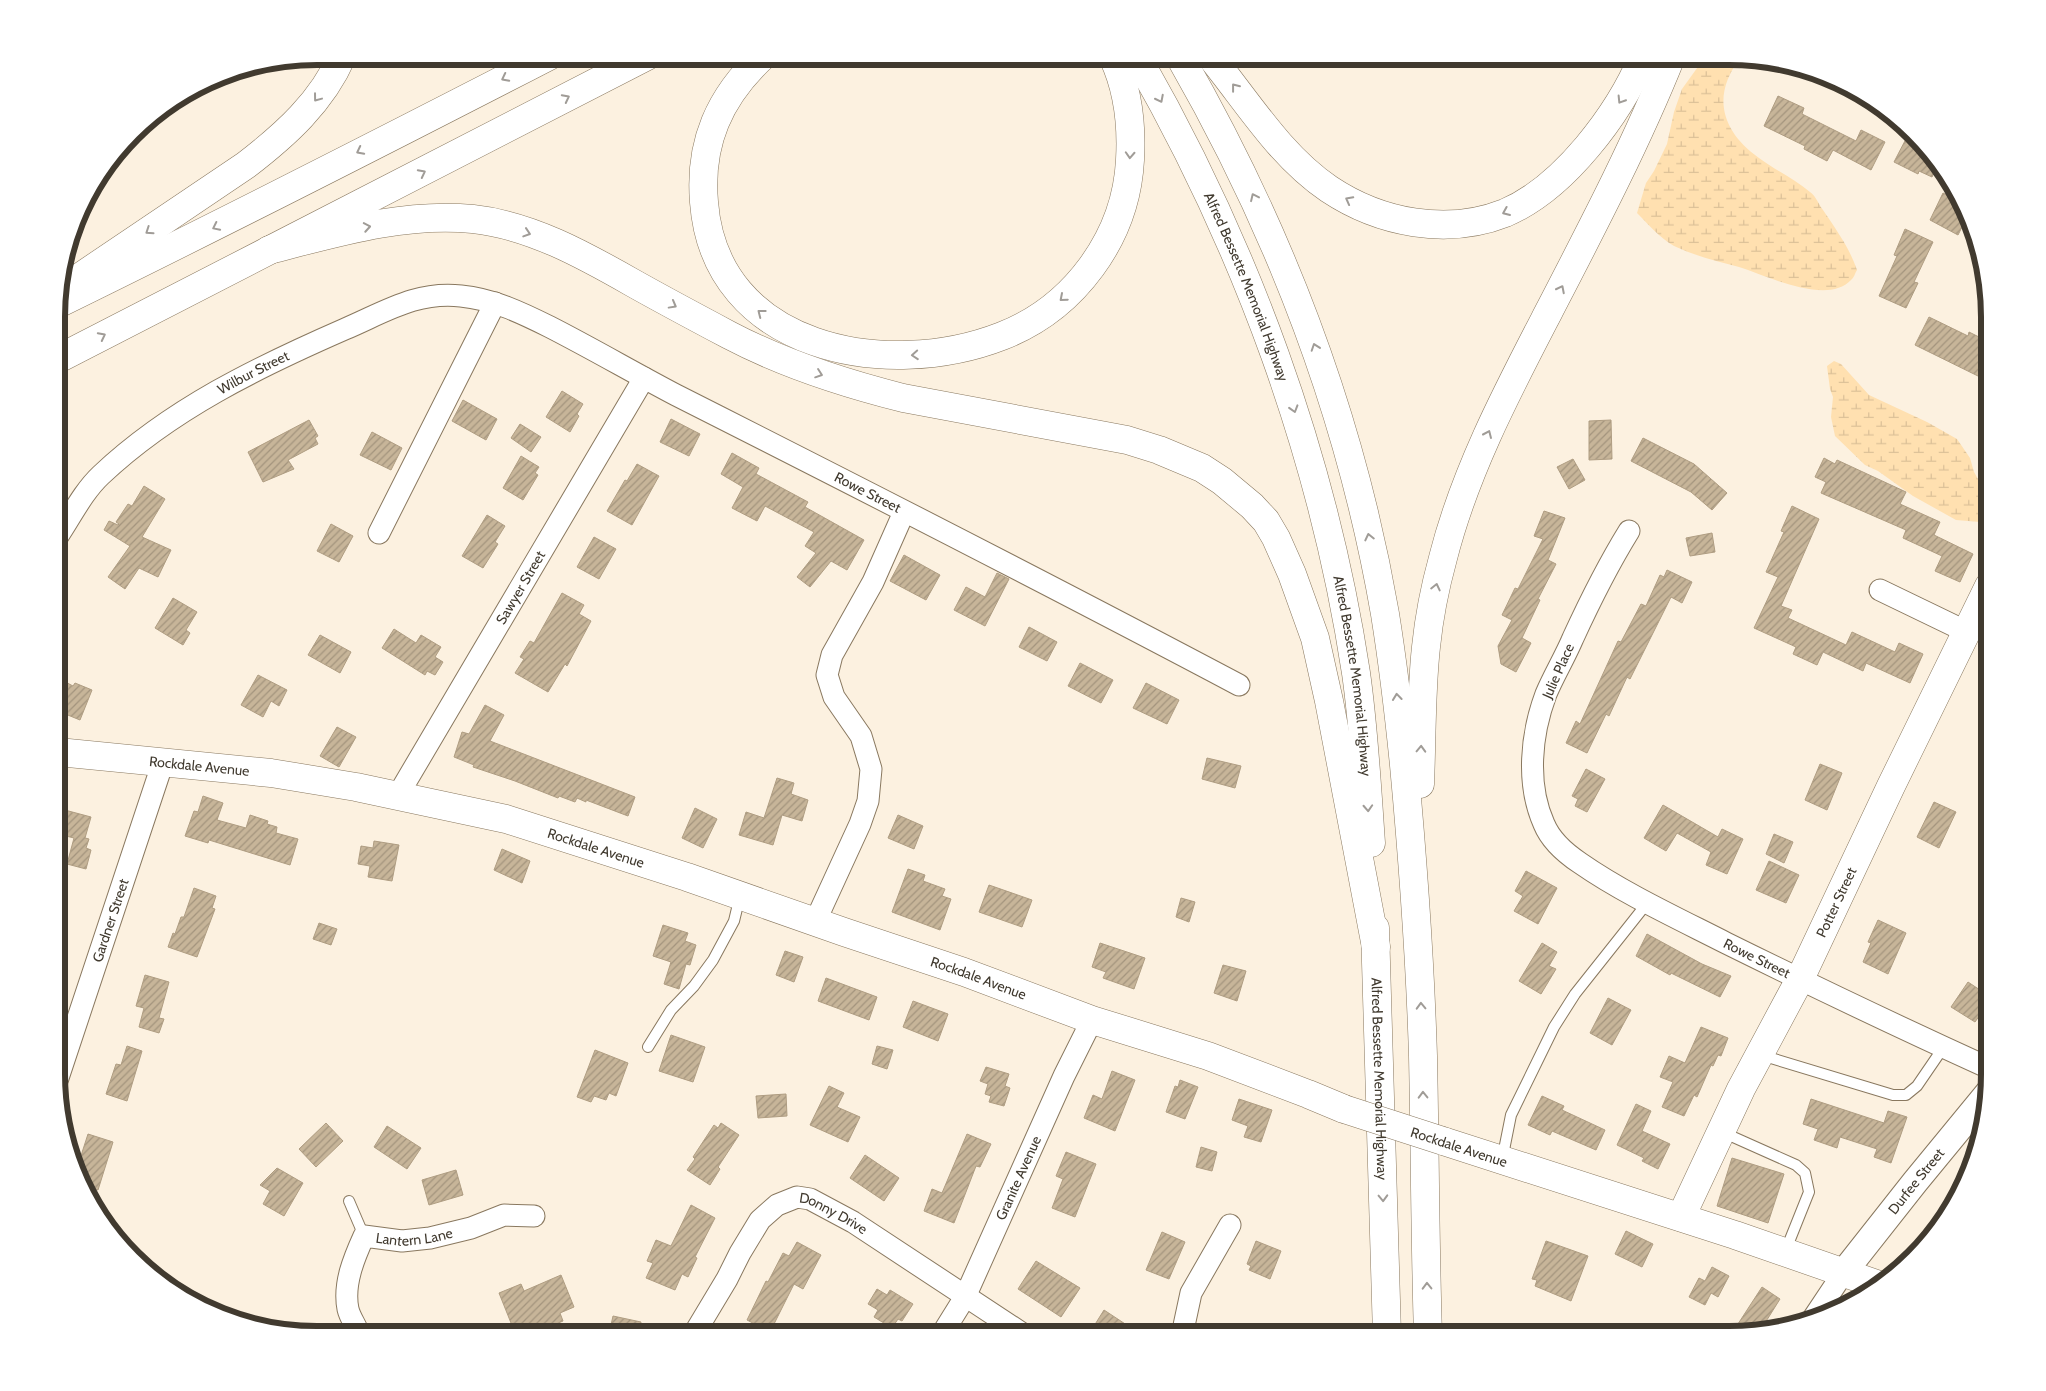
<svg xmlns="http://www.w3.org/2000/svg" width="2046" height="1391" viewBox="0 0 2046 1391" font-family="Cabin,sans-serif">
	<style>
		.wetland { fill: url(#wetland-marsh) }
		.building { fill: url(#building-hatch); stroke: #af9d82 }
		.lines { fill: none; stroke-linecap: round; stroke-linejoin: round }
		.service-casing { stroke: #89785f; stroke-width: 12 }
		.minor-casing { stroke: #89785f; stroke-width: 23 }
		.tertiary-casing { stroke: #89785f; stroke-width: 28 }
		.secondary-casing { stroke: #89785f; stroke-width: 29 }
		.motorway-casing { stroke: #89785f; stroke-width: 29 }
		.service { stroke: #fff; stroke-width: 10 }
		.minor { stroke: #fff; stroke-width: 21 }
		.tertiary { stroke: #fff; stroke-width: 26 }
		.secondary { stroke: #fff; stroke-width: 28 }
		.motorway { stroke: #fff; stroke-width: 28 }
		.secondary-bridge-casing { stroke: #89785f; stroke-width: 29; stroke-linecap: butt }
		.secondary-bridge { stroke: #fff; stroke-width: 28 }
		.oneway { stroke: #a09c97 }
		.labels { text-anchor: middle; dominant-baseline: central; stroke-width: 4; stroke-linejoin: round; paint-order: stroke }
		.street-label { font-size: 14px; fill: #413a2f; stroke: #fff }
		.rim { fill: none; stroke: #413a2f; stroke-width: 6 }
	</style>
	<defs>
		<pattern id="wetland-marsh" width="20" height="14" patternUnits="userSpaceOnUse" patternTransform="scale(1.25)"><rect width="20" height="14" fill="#ffe0b0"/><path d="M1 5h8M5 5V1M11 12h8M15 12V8" fill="none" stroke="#dcc198"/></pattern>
		<pattern id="building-hatch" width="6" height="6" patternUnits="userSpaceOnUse" patternTransform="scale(1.25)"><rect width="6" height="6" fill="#c7b599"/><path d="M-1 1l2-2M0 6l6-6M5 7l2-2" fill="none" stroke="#a3947d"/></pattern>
	</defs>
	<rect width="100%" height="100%" fill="#fcf1e0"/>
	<g class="wetland">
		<path d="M1705,57h36c-30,38 -20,74 18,101 16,12 36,21 51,34 6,4 9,13 13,18 14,21 26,37 34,60 -2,3 -3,8 -6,10 -24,26 -86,-5 -112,-13 -22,-6 -44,-11 -65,-21 -14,-8 -26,-22 -37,-33l9,-30 8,-12 13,-27 7,-32 8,-23z"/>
		<path d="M1834,361l7,3 28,31 58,27 30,17 13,19 4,14 12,21 3,13 -1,12 -8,4 -24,-2 -43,-24 -35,-25 -13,-6 -30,-29 -4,-19 2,-20 -3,-8 -3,-23z"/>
	</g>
	<g class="building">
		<path d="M1778,96l26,12 -2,6 54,27 5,-11 24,12 -14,28 -38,-20 -6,11 -23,-12 1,-3 -41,-20z"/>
		<path d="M1908,135l17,10 13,20 -6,12 -13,-6 -1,3 -24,-12z"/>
		<path d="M1943,193l20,10 4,14 -9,18 -28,-15z"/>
		<path d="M1905,229l28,13 -19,40 4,1 -12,25 -27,-12 18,-40 -3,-1z"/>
		<path d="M1929,317l39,19 1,-4 20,10v17l-9,18 -65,-32z"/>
		<path d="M562,391l21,13 -6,10 2,2 -9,16 -24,-15z"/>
		<path d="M463,400l34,19 -11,21 -34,-19z"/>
		<path d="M671,419l29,15 -11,22 -29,-14z"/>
		<path d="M309,420l9,16 -3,2 3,6 -30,16 6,9 -31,13 -15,-30z"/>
		<path d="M1611,420l1,39 -23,1v-39z"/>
		<path d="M520,424l21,13 -10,15 -20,-14z"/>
		<path d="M372,432l30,16 -11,22 -31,-15z"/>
		<path d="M1643,438l51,26 33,29 -15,17 -21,-18 -60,-31z"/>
		<path d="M732,453l27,15 -3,6 52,28 -3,5 59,33 -17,30 -16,-9 -21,26 -13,-10 19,-24 -11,-7 9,-14 -49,-26 -8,15 -25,-13 11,-21 -22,-13z"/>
		<path d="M521,456l18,11 -4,6 3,2 -15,25 -20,-12z"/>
		<path d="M1824,458l11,6 2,-4 69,32 -6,12 40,18 -6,13 39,19 -13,28 -25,-11 7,-15 -39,-18 3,-8 -85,-37 5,-11 -11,-5z"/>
		<path d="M1573,459l12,21 -16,9 -12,-22z"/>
		<path d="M637,464l22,12 -27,49 -25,-14 18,-31 2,1z"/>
		<path d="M144,486l21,13 -23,38 29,13 -13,27 -19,-9 -14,21 -17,-12 22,-31 -26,-16 5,-9 9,4 1,-1 -3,-2 12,-18 4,2z"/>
		<path d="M1792,506l27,13 -38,87 11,4 -4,8 58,27 6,-13 43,20 4,-9 24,11 -13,29 -44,-20 -3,8 -40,-19 -6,13 -24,-11 3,-7 -42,-19 24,-51 -12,-5 18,-40 -3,-1z"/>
		<path d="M1544,511l21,7 -17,42 8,4 -18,35 2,1 -18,38 9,5 -15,29 -15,-8 -3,-18 14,-26 -10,-5 13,-27 3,1 25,-50 -9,-3z"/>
		<path d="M487,515l18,11 -10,16 3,2 -15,24 -21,-12z"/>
		<path d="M331,524l22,12 -14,26 -22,-11z"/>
		<path d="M1712,533l3,19 -25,4 -4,-18z"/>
		<path d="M594,537l22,12 -17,30 -22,-12z"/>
		<path d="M904,555l36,20 -14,25 -36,-19z"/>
		<path d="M1667,570l25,12 -10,21 -11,-6 -41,82 -3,-2 -18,39 -3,-2 -19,39 -21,-10 10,-22 4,3 38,-83 3,1 20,-38 5,2 14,-31 4,2z"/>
		<path d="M997,573l12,6 -24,47 -31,-16 12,-23 19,10z"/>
		<path d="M562,593l22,12 -5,9 12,7 -24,45 -2,-2 -17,28 -33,-19 9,-14 -4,-2 10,-16 4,2z"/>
		<path d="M173,598l24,14 -11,18 4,3 -7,12 -28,-17z"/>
		<path d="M1029,627l28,15 -10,19 -28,-14z"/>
		<path d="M394,629l22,14 5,-8 20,12 -6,10 8,5 -8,13 -8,-4 -2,4 -43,-27z"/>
		<path d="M320,635l31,17 -11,21 -32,-18z"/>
		<path d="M1080,663l33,17 -12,23 -33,-17z"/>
		<path d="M258,675l29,15 -8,16 -8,-5 -8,16 -22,-12z"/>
		<path d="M58,678l15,8 2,-3 17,7 -12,30 -22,-9z"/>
		<path d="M1146,683l33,17 -12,24 -34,-16z"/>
		<path d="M485,705l19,10 -14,26 145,56 -7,19 -42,-16v2l-9,-4 -2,4 -16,-6 -1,2 -43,-17 -42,-14 1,-2 -20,-8 8,-25 7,2z"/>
		<path d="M337,727l19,10 -17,30 -19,-11z"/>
		<path d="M1207,758l34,8 -6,22 -33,-9z"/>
		<path d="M1820,764l22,9 -15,37 -22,-10z"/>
		<path d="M1586,769l19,10 -18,33 -12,-6 3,-7 -6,-3z"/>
		<path d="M777,778l17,5 -3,11 17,6 -6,21 -20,-6 -9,30 -34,-10 7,-23 18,6z"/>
		<path d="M203,796l20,7 -6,17 29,8 4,-13 18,6 -1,3 10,3 -1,6 22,6 -8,26 -81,-25 -1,3 -23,-7 9,-25 4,1z"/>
		<path d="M1934,802l22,10 -17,36 -22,-11z"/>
		<path d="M1663,805l55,32 4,-8 21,10 -16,35 -21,-9 5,-13 -34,-19 -11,18 -22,-13z"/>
		<path d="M695,808l22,11 -14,29 -21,-10z"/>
		<path d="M61,809l30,8 -6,21 4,1 -3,9 5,2 -5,19 -19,-5 7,-26 -16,-4v-15z"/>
		<path d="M898,815l25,11 -9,23 -26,-11z"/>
		<path d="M1774,834l19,8 -9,21 -18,-9z"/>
		<path d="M374,841l25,4 -7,36 -24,-4 2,-11 -12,-2 3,-18 12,2z"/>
		<path d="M502,849l28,12 -8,22 -28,-13z"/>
		<path d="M1769,861l30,14 -13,28 -30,-13z"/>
		<path d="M908,869l17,6 -2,6 22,8 -3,7 9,3 -11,31 -48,-18z"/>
		<path d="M1526,871l31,17 -19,36 -24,-13 9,-15 -8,-5z"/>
		<path d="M989,885l43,15 -10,27 -43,-15z"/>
		<path d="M194,888l22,8 -4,12 3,1 -18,48 -29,-10 5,-14 2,1 6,-17h3z"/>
		<path d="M1181,898l14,4 -6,20 -13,-5z"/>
		<path d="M1878,920l28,13 -18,41 -25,-12 8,-19 -3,-1z"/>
		<path d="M319,923l18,6 -6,16 -18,-6z"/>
		<path d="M663,925l25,8 -3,8 11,4 -6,20 -4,-1 -7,25 -15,-5 7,-22 -18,-6z"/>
		<path d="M1647,934l55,30 29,12 -11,21 -49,-24 -1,2 -34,-19z"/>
		<path d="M1100,943l45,15 -11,31 -31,-11 3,-6 -14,-5z"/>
		<path d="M1542,943l15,9 -8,14 7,3 -15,25 -22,-13z"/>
		<path d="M785,951l18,6 -9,25 -18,-7z"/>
		<path d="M1223,965l23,6 -9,30 -23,-8z"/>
		<path d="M145,975l24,7 -10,36 5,1 -5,14 -20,-6 5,-19 -8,-2z"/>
		<path d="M826,978l51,19 -8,23 -51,-19z"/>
		<path d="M1968,982l21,14v6l-14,20 -24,-15z"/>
		<path d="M1608,998l23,12 -19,35 -22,-12z"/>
		<path d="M913,1001l35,13 -10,27 -35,-14z"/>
		<path d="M1701,1027l27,11 -7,18 -3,-1 -5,11 -2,-1 -14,32 -3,-2 -10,21 -22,-9 11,-25 -13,-5 9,-21 16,7z"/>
		<path d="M671,1035l34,12 -12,35 -34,-11z"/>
		<path d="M127,1046l15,5 -15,50 -21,-7 10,-30 5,1z"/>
		<path d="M877,1046l16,4 -6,19 -15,-5z"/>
		<path d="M595,1050l33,13 -12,33 -7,-3 -3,7 -12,-4 -3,6 -14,-5z"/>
		<path d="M986,1067l23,7 -4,12 5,2 -6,18 -15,-4 2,-6 -6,-2 3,-10 -8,-3z"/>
		<path d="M1112,1071l23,9 -20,51 -31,-13 9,-23 9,4z"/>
		<path d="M1180,1080l18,7 -13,32 -19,-7 9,-26 3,1z"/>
		<path d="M829,1086l15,7 -7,14 23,10 -12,25 -38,-17z"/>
		<path d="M786,1094l1,22 -29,2 -2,-22z"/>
		<path d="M1542,1096l22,10 -2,4 43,20 -9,20 -44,-19 -2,4 -22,-10z"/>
		<path d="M1239,1099l33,11 -11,32 -17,-5 4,-11 -16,-6z"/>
		<path d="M1811,1099l73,24 4,-12 19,6 -16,46 -17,-6 3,-8 -37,-12 -3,11 -23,-8 4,-11 -15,-5z"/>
		<path d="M1636,1104l15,7 -9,20 28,13 -12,25 -16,-8 2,-3 -27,-13z"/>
		<path d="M326,1123l17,18 -27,26 -17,-18z"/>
		<path d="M721,1123l18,12 -21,32 2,2 -10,16 -23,-15 8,-11 -2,-2 21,-32 4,3z"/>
		<path d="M387,1126l34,22 -14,21 -33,-22z"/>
		<path d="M88,1134l25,8 -15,48 -13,-3 -7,-22z"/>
		<path d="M967,1134l24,10 -11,23 -4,-1 -22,57 -30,-12 8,-22 10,4z"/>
		<path d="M1201,1147l16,5 -5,19 -16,-4z"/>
		<path d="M1066,1152l30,12 -21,53 -23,-9 11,-29 -7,-3z"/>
		<path d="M865,1155l34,23 -15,23 -34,-23z"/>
		<path d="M1732,1158l52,16 -16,49 -51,-17z"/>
		<path d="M277,1168l26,15 -19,33 -21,-12 7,-13 -10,-6z"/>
		<path d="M456,1170l7,25 -34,10 -7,-25z"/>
		<path d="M691,1205l24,13 -20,39 2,1 -9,19 -6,-3 -7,16 -29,-12 7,-15 -6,-2 9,-21 15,6z"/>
		<path d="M1626,1231l27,13 -11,23 -27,-13z"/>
		<path d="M1162,1232l23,10 -16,37 -23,-9z"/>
		<path d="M1256,1241l25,10 -11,28 -21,-9 2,-4 -4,-2z"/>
		<path d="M1546,1241l42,15 -17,45 -36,-15 2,-6 -5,-1z"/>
		<path d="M797,1242l24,13 -18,34 -9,-5 -24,48 -23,-12 19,-39 2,1 15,-29 6,3z"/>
		<path d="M1036,1261l44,27 -19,29 -43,-28z"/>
		<path d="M1712,1267l17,9 -11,21 -7,-4 -6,12 -16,-8 10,-19 6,3z"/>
		<path d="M561,1275l13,32 -14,6 3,8 -16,7 -2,-4 -12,5 -1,-3 -17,7 -16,-40 22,-9 3,7z"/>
		<path d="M1762,1287l18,12 -20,32 -16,2 -8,-6z"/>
		<path d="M877,1289l10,6 3,-5 23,14 -11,17 -4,-2 -6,9 -18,-11 4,-7 -10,-6z"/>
		<path d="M1104,1310l38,25 -53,-1z"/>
		<path d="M613,1316l28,6 -2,12h-30z"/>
	</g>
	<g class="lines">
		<g class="service-casing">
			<g id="service">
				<path d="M648,1047l23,-37 23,-24 19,-26 21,-39 6,-25"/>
				<path d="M1761,1055l132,40h13l11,-9 26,-38"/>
				<path d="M1722,1132l74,33 9,8 4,19 -24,60"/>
				<path d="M1502,1160l9,-45 43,-88 21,-33 73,-92"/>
				<path d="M349,1201l15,35"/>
			</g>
		</g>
		<g class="minor-casing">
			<g id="minor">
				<path id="s1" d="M1629,531c-21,34 -39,70 -56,107 -8,19 -19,37 -27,56 -15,40 -20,90 -2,130 7,17 21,29 36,39 43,30 99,56 146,80 87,43 175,85 263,125"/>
				<path d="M379,533l116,-230"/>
				<path id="s2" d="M58,536c14,-21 25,-44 43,-61 70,-66 157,-108 244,-146 40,-17 71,-38 116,-33 32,3 61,17 89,31 43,22 84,46 126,68 188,95 376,191 563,290"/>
				<path d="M1880,590l87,42"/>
				<path id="s3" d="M398,795l246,-417"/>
				<path d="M815,922l45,-98 8,-23 3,-32 -10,-33 -27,-39 -7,-22 5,-20 41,-73 31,-70"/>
				<path id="s4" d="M58,1078l105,-316"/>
				<path d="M1812,1320l32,-48"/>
				<path id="s5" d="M359,1334c-3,-9 -9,-16 -11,-25 -5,-25 6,-51 16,-73l38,5 28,-3 41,-10 33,-13 30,1"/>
				<path id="s6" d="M694,1334l33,-55 13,-26 20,-33 17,-15 20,-8 13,2 43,23 170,112"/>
				<path id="s7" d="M942,1334l23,-37 99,-221 28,-56"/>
				<path d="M1182,1335l9,-42 39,-68"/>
			</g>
		</g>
		<g class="tertiary-casing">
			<g id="tertiary">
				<path id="s8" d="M1844,1272l71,-90 74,-90"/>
			</g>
		</g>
		<g class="secondary-casing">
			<g id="secondary">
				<path id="s9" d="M58,752l213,21 85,14 150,32 181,58 157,55 120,40 128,48 116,36 100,38 36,15"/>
				<path d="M1443,1141l292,94 144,50"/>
				<path id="s10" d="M1681,1217l60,-128 59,-110 91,-193 98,-200"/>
			</g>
		</g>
		<g class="motorway-casing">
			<g id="motorway">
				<path d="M763,56c-44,41 -64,87 -59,146 11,148 183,179 298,134 72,-28 124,-98 128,-176 2,-35 -2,-71 -17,-103"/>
				<path id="s11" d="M1137,57c109,190 186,399 219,616 8,56 11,113 15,170"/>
				<path d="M1180,57c99,172 171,360 205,557 8,50 14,101 19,151 9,97 16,194 19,291 2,93 2,186 5,279"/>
				<path d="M1211,57c36,44 69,99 118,132 51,34 118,47 176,24 59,-25 114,-99 138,-156"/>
				<path d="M269,250c66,-17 135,-38 204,-31 57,6 111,36 160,64 32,18 64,35 96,52 55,29 114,48 174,63l224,42 32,10 43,18 20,13 30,25 14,15 10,17 16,36 23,64 14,63 47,246"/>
				<path d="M77,279l169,-114c39,-30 76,-63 96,-109"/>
				<path d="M58,304c165,-81 328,-164 491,-248"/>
				<path d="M58,359l589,-303"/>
				<path d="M1420,784c2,-46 1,-92 6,-137 3,-30 9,-60 17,-89 22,-87 65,-168 106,-247 43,-83 87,-167 122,-254"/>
				<path id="s12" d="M1375,928l12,407"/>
			</g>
		</g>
		<use href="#service" class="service"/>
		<use href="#minor" class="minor"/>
		<use href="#tertiary" class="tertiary"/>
		<use href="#secondary" class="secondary"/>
		<use href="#motorway" class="motorway"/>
		<g class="secondary-bridge-casing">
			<path id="secondary-bridge" d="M1344,1109l99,32"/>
		</g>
		<use href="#secondary-bridge" class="secondary-bridge"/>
	</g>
	<defs><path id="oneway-chevron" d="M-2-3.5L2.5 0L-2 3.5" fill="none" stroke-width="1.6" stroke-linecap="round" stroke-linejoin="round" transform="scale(1.25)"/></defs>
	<g class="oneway">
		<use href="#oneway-chevron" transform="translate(505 78) rotate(153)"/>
		<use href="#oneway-chevron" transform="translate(1235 87) rotate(-128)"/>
		<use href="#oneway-chevron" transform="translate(317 98) rotate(127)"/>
		<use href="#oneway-chevron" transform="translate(566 98) rotate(-27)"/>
		<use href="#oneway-chevron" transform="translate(1160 99) rotate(63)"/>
		<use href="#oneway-chevron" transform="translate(1621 100) rotate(122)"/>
		<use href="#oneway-chevron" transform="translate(360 151) rotate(153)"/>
		<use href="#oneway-chevron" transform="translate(1130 155) rotate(93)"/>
		<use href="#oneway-chevron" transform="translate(422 173) rotate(-27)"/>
		<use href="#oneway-chevron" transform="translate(1254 197) rotate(-115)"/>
		<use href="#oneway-chevron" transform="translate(1349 200) rotate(-152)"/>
		<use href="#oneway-chevron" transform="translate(1506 212) rotate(157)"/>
		<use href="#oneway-chevron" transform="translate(216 227) rotate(154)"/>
		<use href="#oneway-chevron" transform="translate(367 227) rotate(-10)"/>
		<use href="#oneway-chevron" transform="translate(149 231) rotate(146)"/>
		<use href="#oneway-chevron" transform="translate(527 233) rotate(18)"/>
		<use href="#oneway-chevron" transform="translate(1561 289) rotate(-63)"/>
		<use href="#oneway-chevron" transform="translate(1063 298) rotate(139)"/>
		<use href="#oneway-chevron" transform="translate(673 305) rotate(29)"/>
		<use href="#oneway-chevron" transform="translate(761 313) rotate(-142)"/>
		<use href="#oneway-chevron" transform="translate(102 336) rotate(-27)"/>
		<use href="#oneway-chevron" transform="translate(1315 347) rotate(-109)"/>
		<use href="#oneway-chevron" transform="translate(915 355) rotate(176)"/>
		<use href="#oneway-chevron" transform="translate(819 374) rotate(19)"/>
		<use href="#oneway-chevron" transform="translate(1294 409) rotate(73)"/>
		<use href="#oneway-chevron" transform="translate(1488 434) rotate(-66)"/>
		<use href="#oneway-chevron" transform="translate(1369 537) rotate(-103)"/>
		<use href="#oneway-chevron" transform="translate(1436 587) rotate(-77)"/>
		<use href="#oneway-chevron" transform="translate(1397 697) rotate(-96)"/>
		<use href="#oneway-chevron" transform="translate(1421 749) rotate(-88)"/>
		<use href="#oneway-chevron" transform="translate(1368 808) rotate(87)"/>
		<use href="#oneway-chevron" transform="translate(1421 1006) rotate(-92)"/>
		<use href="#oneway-chevron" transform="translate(1423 1095) rotate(-91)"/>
		<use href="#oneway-chevron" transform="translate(1383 1198) rotate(88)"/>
		<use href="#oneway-chevron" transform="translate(1427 1286) rotate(-91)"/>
	</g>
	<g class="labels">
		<g class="street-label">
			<text stroke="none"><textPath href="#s11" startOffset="255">Alfred Bessette Memorial Highway</textPath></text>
			<text stroke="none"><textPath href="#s2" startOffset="259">Wilbur Street</textPath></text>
			<text stroke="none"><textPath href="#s2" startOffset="936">Rowe Street</textPath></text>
			<text stroke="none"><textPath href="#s3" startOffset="241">Sawyer Street</textPath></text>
			<text transform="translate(1558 671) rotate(-66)">Julie Place</text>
			<text stroke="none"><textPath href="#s11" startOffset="660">Alfred Bessette Memorial Highway</textPath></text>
			<text stroke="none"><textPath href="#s9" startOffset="142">Rockdale Avenue</textPath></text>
			<text stroke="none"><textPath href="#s9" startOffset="548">Rockdale Avenue</textPath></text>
			<text stroke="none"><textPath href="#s10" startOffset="351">Potter Street</textPath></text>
			<text stroke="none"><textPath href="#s4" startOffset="166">Gardner Street</textPath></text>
			<text stroke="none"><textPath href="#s1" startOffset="571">Rowe Street</textPath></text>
			<text stroke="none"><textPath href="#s9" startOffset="952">Rockdale Avenue</textPath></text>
			<text stroke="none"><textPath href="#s12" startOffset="151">Alfred Bessette Memorial Highway</textPath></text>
			<text transform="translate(1459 1147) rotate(18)">Rockdale Avenue</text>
			<text stroke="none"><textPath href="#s7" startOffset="174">Granite Avenue</textPath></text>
			<text stroke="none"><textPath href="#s8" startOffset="116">Durfee Street</textPath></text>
			<text stroke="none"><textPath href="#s6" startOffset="216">Donny Drive</textPath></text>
			<text stroke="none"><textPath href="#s5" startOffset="154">Lantern Lane</textPath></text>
		</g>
	</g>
	<path d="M0 0H2046V1391H0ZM317 65H1729A252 252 0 0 1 1981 317V1074A252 252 0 0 1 1729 1326H317A252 252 0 0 1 65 1074V317A252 252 0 0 1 317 65Z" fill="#fff" fill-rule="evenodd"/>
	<path class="rim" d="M317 65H1729A252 252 0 0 1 1981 317V1074A252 252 0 0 1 1729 1326H317A252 252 0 0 1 65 1074V317A252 252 0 0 1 317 65Z"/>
</svg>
